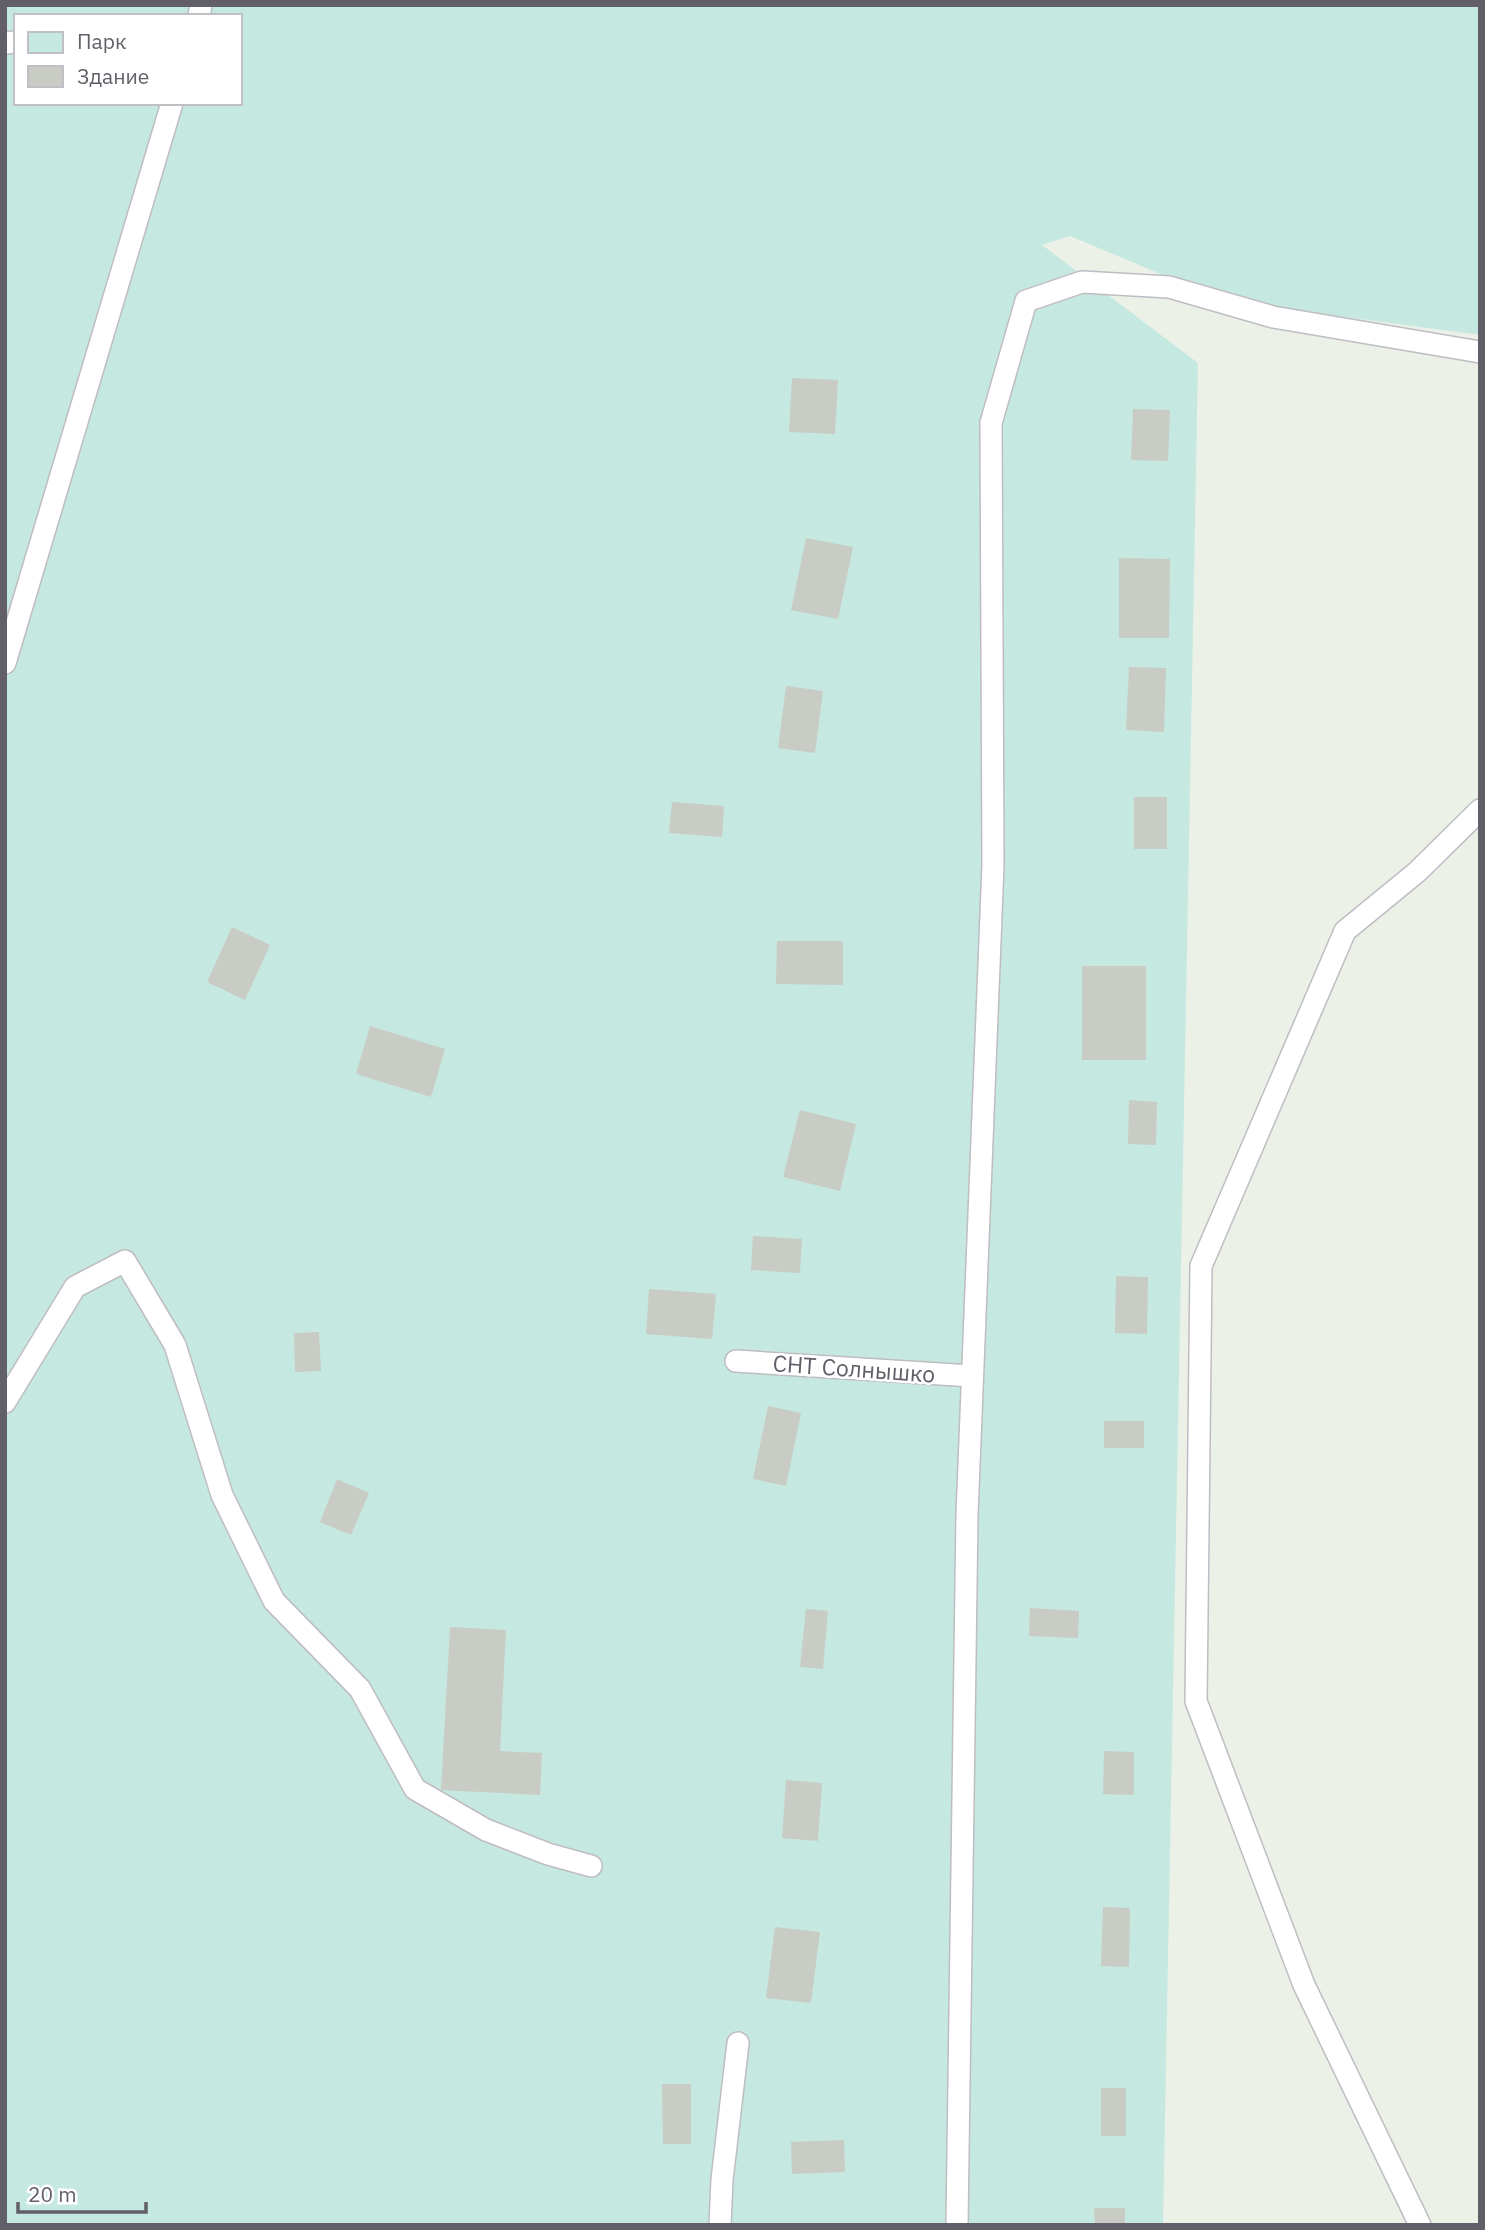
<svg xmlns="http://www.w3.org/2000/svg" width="1485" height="2230" viewBox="0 0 1485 2230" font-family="'IBM Plex Sans',sans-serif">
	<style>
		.green { fill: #c5e8e0; fill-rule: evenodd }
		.building { fill: #c9ccc4 }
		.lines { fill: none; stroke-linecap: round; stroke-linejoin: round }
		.lane-casing { stroke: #bfbcc3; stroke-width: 24 }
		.lane { stroke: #fff; stroke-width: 21 }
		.labels { text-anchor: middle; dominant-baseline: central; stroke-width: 5; stroke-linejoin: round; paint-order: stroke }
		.street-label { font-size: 23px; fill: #625f68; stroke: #fff }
	</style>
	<rect width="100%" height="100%" fill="#ecf1e8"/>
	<path class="green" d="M5,5h1475v330l-255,-34 -155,-65 -28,9 156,118 -35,1862h-1158zM16,16h224v87h-224z"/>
	<g class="building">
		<path d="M792,378l46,2 -3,54 -46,-2z"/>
		<path d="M1133,409l37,1 -2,51 -37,-1z"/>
		<path d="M806,538l47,9 -15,72 -47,-9z"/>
		<path d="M1119,558l51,1 -1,79h-50z"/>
		<path d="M1129,667l37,1 -2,64 -38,-2z"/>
		<path d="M786,686l37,5 -8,62 -37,-5z"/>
		<rect x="1134" y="797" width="33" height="52"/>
		<path d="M672,802l52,4 -2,31 -53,-4z"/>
		<path d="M232,927l38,18 -25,55 -38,-18z"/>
		<path d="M777,941h66v44l-67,-1z"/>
		<rect x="1082" y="966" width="64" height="94"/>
		<path d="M370,1026l75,23 -14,48 -75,-23z"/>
		<path d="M1129,1100l28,2 -1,43 -28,-1z"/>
		<path d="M800,1110l56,14 -16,67 -57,-14z"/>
		<path d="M753,1236l49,3 -2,34 -49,-3z"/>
		<path d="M1116,1276l32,1 -1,57 -32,-1z"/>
		<path d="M649,1289l67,5 -4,45 -66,-5z"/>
		<path d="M319,1332l2,39 -26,1 -1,-39z"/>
		<path d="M768,1406l33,7 -15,73 -33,-7z"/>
		<rect x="1104" y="1421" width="40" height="27"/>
		<path d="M337,1479l32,14 -18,42 -31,-13z"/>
		<path d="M1030,1608l49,3 -1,27 -49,-2z"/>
		<path d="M806,1609l22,2 -5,58 -23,-2z"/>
		<path d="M450,1627l56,3 -6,121 42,2 -2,42 -99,-5z"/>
		<path d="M1104,1751l30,1v43l-31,-1z"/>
		<path d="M786,1780l36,3 -4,58 -36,-3z"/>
		<path d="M1103,1907l27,1 -1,59 -28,-1z"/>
		<path d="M775,1927l45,5 -9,71 -45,-5z"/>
		<path d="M662,2084h29v60h-28z"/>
		<rect x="1101" y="2088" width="25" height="48"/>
		<path d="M844,2140l1,32 -53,2 -1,-32z"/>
		<path d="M1094,2208h31v17h-30z"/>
	</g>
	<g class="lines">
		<g class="lane-casing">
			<g id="lane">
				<path d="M199,16l2,-11"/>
				<path d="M5,43l11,-1"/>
				<path d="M5,663l167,-560"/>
				<path d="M736,1361l236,15"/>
				<path d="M5,1402l70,-115 50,-26 50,84 47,150 52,106 86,88 55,100 71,41 62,24 43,12"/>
				<path d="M720,2225l2,-45 16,-137"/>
				<path d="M957,2225l10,-710 26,-650 -2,-442 35,-122 56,-19 87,5 104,30 207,35"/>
				<path d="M1420,2225l-116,-240 -108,-284 5,-435 144,-335 72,-59 63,-62"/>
			</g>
		</g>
		<use href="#lane" class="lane"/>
	</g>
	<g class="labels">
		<g class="street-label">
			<text transform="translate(854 1368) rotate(4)">СНТ Солнышко</text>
		</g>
	</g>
	<rect width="1485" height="2230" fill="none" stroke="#625f68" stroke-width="14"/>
	<rect x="14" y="14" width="228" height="91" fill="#ffffff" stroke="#c0bfc3" stroke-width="2"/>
	<rect x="28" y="32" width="35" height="21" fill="#c5e8e0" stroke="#c0bfc3" stroke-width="2"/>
	<text x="77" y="49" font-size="21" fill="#625f68">Парк</text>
	<rect x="28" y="66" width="35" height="21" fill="#c9ccc4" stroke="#c0bfc3" stroke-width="2"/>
	<text x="77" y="84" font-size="21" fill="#625f68">Здание</text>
	<path d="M18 2202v10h128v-10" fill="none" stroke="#625f68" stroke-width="3.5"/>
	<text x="28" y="2202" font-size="21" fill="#625f68" stroke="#ffffff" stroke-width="5" paint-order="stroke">20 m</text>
</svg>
